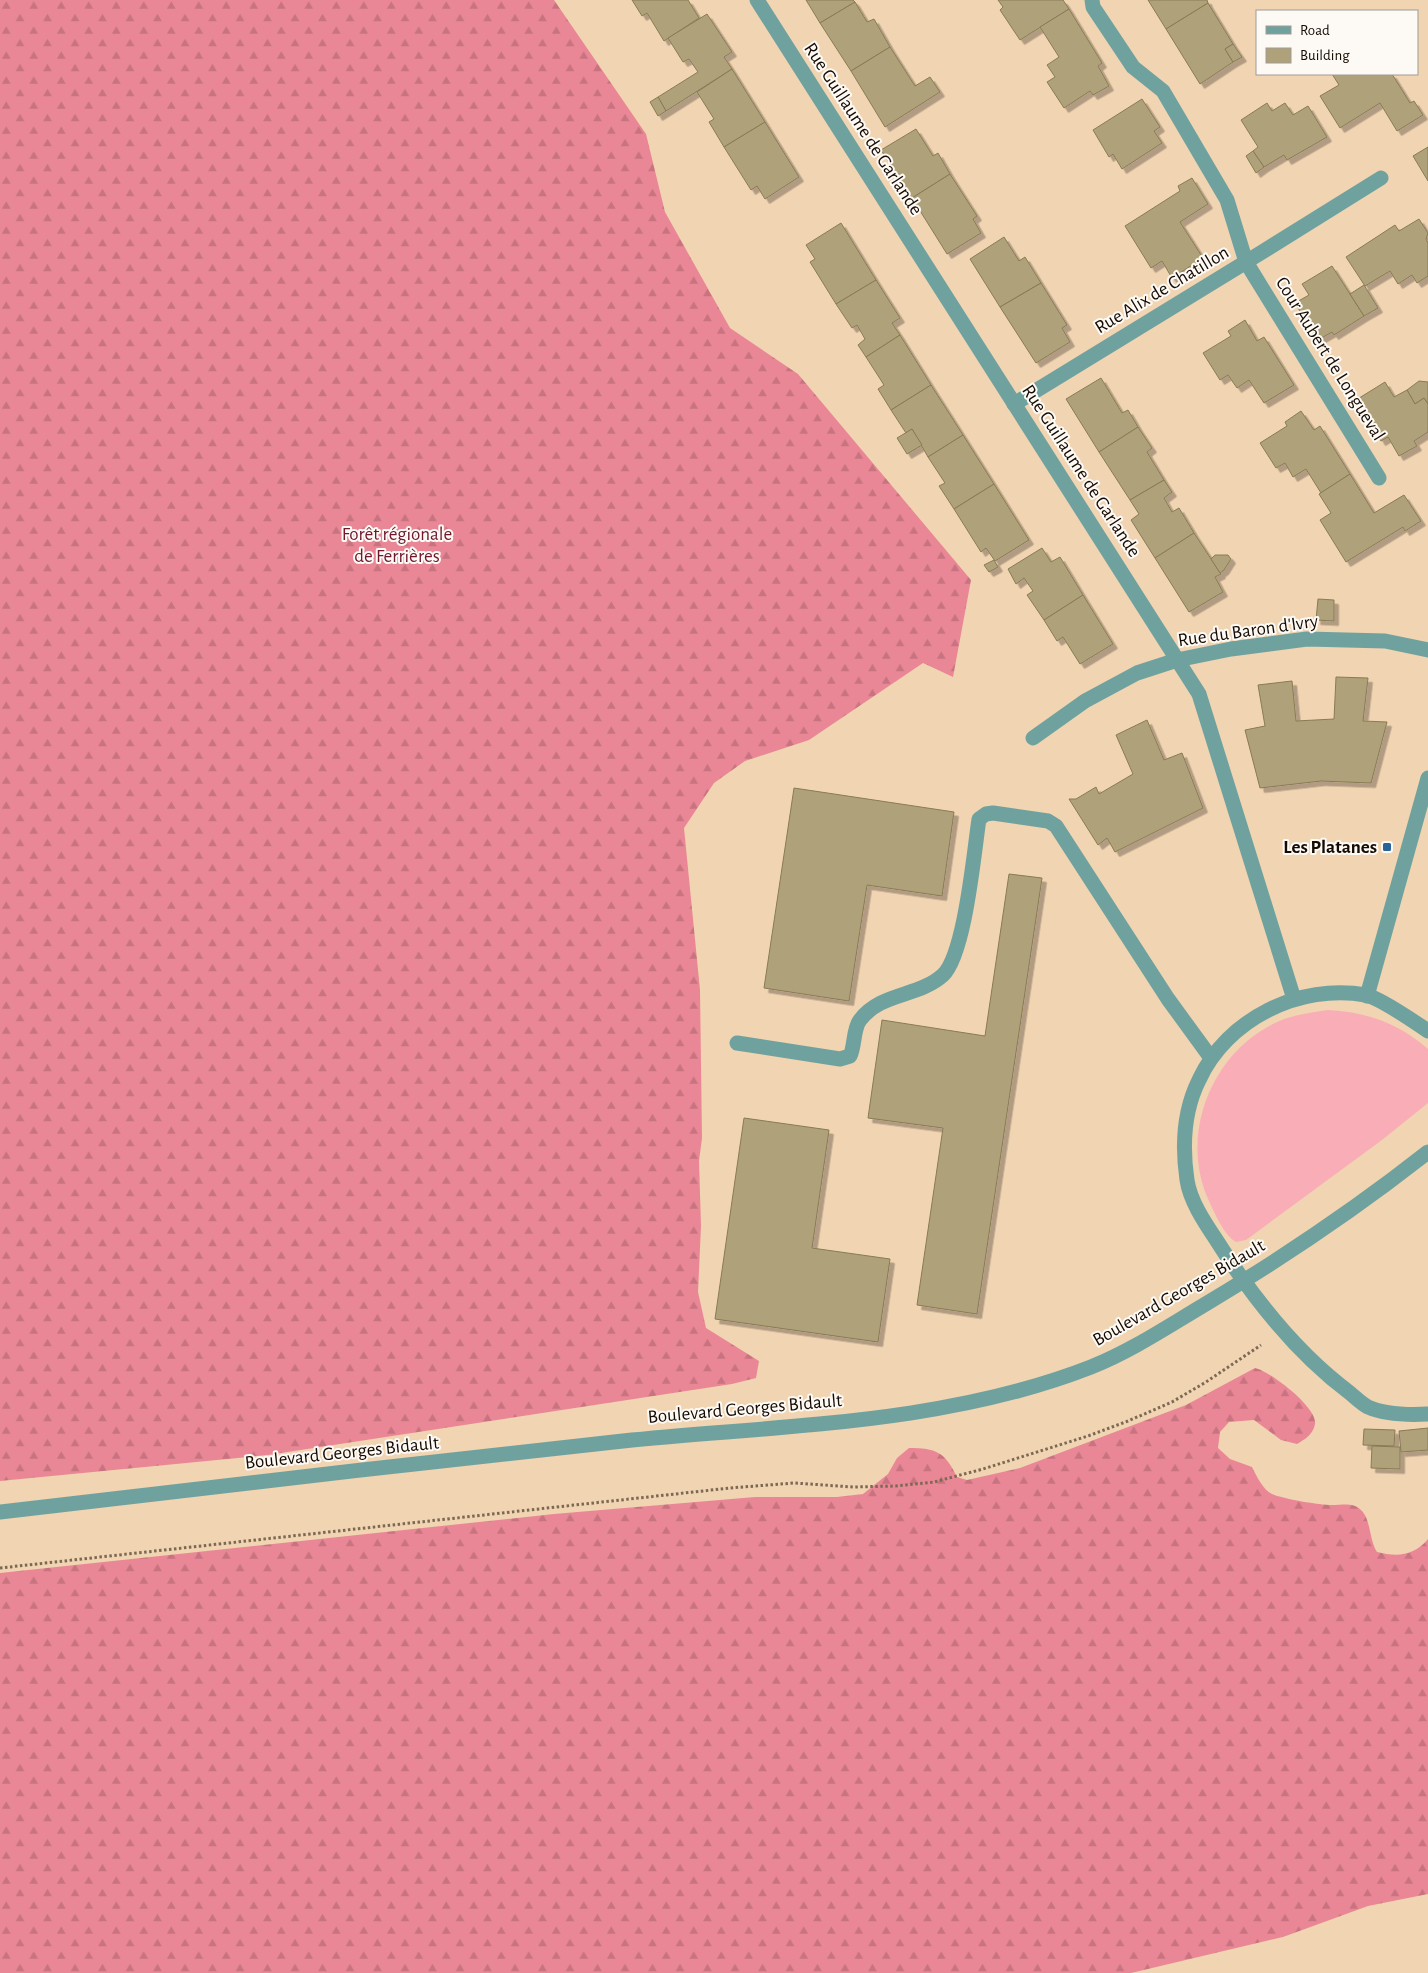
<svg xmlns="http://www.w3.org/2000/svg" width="1428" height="1973" viewBox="0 0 1428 1973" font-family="'Alegreya Sans',sans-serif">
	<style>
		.grass { fill: #f9aeb7 }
		.forest { fill: url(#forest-firs) }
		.building { fill: #afa27a; stroke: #887b54; filter: url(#shadow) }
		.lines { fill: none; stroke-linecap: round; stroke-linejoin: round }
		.path { stroke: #7c6954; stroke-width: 3; stroke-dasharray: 2.5 2.5; stroke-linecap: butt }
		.minor { stroke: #6fa29f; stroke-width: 15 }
		.poi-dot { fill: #2a629a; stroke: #fdfaf6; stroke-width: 2 }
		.labels { text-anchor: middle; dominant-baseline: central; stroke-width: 4; stroke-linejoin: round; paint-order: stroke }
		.street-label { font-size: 19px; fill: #150b02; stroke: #fdfaf6 }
		.park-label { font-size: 19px; fill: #6f172d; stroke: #fdfaf6 }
		.poi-label { font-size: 19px; font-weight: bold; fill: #150b02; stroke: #fdfaf6; text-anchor: end }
	</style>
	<defs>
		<pattern id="forest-firs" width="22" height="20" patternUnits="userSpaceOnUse" patternTransform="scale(1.25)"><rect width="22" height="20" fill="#ea8796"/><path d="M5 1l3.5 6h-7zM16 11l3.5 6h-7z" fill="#c87380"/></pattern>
		<filter id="shadow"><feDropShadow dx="4.5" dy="4.5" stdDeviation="0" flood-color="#0004"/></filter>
	</defs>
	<rect width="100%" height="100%" fill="#f1d4b1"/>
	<path class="grass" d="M1328,1010c39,2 70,13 100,39v54l-46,37 -136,100 -10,2c-12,-7 -21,-28 -27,-41 -30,-64 1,-146 64,-177 17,-9 36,-11 55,-14z"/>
	<g class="forest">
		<path d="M0,0h554l92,134 19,78 65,116 68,46 173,206 -18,97 -30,-14 -114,77 -64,21 -31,22 -30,45 16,162 2,148 -3,23 2,65 -3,66 8,36 53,33 -3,17 -24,6 -464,71 -268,26z"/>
		<path d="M1255,1368c15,3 63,40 60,56 -2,11 -10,15 -18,20l-16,-4 -27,-20 -25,2 -9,10 -2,16 12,11 22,8c4,8 11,23 20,27 11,5 48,11 60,11 11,0 21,-3 29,5 10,9 8,30 16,42 20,5 37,4 51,-13v355l-60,12 -85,31 -152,36h-1131v-400l554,-59 201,-17h82l26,-3 25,-20 9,-16 12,-10c27,0 36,4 48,29l10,3 53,-12 166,-63z"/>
	</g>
	<g class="building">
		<path d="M632,0h56l11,18 -35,23 -17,-28 -5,3z"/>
		<path d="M806,0h47l2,2 -35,21z"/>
		<path d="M998,0h65l6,9 -49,31 -20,-30 3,-3z"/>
		<path d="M1148,0h59l1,3 -42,26z"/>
		<path d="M855,2l12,20 7,-3 16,28 -39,24 -31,-48z"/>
		<path d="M1208,3l25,41 -8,5 8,13 -33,22 -34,-55z"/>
		<path d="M1069,9l33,54 -4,3 11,20 -16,9 -3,-4 -26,17 -17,-26 8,-5 -8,-12 12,-8 -19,-30z"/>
		<path d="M707,14l25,38 -8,5 8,12 -66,42 -8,-14 40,-25 -9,-13 -6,3 -15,-24z"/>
		<path d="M1233,44l9,13 -9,5 -8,-13z"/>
		<path d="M890,47l25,39 15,-9 10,15 -55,35 -34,-56z"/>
		<path d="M732,69l33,53 -41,25 -15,-25 5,-3 -17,-27z"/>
		<path d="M1332,74h60l18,29 4,-2 9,14 -26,16 -17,-28 -40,25 -20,-32 19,-11z"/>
		<path d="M658,97l8,14 -8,5 -8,-14z"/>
		<path d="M1142,99l18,28 -6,4 8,12 -40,26 -9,-15 -4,3 -16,-27z"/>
		<path d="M1267,103l5,8 13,-8 8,12 15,-9 19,31 -40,23 -3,-5 -20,12 -11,-16 5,-4 -17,-27z"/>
		<path d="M765,122l34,55 -34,22 -8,-13 -6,4 -27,-43z"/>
		<path d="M916,129l17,27 5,-3 12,21 -38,24 -31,-48z"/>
		<path d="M1428,147v34l-15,-25z"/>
		<path d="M1253,151l11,16 -8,6 -10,-17z"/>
		<path d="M950,174l27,42 -4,3 8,14 -34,21 -35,-56z"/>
		<path d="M1192,178l16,26 -28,18 23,36 -31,20 -10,-17 -11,7 -26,-42 55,-35 -2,-5z"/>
		<path d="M1419,219l9,14 -2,6 2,4v33l-11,7 -5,-8 -14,9 -8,-13 -25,15 -19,-29 49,-32 4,6z"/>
		<path d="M841,223l35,57 -40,24 -26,-42 5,-3 -9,-14z"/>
		<path d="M1004,237l15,24 6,-4 16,26 -41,24 -30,-48z"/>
		<path d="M1332,266l32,50 -30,19 -2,-3 -14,8 -23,-37 14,-8 -7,-11z"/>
		<path d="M876,280l24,38 -8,5 8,12 -34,22 -8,-12 7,-6 -8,-14 -5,3 -16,-24z"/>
		<path d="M1041,283l26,42 -5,3 8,14 -34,21 -36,-56z"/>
		<path d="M1364,285l14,23 -14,8 -14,-22z"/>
		<path d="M1245,320l12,21 7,-4 30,48 -30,18 -15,-23 -12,8 -9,-13 -8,5 -17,-27 28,-17 -3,-5z"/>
		<path d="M900,335l31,50 -40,25 -13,-21 6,-4 -18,-28z"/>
		<path d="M1101,378l21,35 6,-3 10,17 -39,25 -33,-53z"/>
		<path d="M1419,381l9,1v22l-4,-6 -9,6 -8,-14z"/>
		<path d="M1385,382l9,15 13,-7 8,14 9,-6 4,6v28l-14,9 3,5 -18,10 -11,-19 -7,4 -25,-41z"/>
		<path d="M931,385l32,50 -35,22 -16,-28 -6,4 -15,-23z"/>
		<path d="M1301,411l13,19 6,-4 30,48 -29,19 -15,-24 -13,8 -8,-14 -9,5 -16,-25 27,-17 -2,-4z"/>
		<path d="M1138,427l14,21 -5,4 17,28 -34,20 -31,-48z"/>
		<path d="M912,429l10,16 -15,9 -10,-16z"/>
		<path d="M963,435l31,49 -40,25 -15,-23 6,-3 -17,-26z"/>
		<path d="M1350,474l24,39 30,-18 17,26 -16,10 -2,-4 -57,35 -26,-42 11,-7 -12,-19z"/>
		<path d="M1164,480l8,12 -8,6 8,14 7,-4 15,25 -39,25 -24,-38 8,-6 -9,-14z"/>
		<path d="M994,484l35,56 -34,21 -9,-13 -5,4 -27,-43z"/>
		<path d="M1194,533l27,41 -6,3 8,15 -34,20 -34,-54z"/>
		<path d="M1042,548l9,14 9,-5 23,38 -39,25 -17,-25 6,-4 -9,-13 -8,6 -8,-15z"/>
		<path d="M1215,555h13l3,4 -7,11 -4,3 -9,-14z"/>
		<path d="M994,560l4,7 -9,5 -5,-7z"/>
		<path d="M1083,595l30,49 -33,20 -17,-27 -6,4 -13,-21z"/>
		<path d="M1318,599l16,1v21l-18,-1z"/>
		<path d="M1336,677l32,1 -5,43 24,1 -16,61 -50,-2 -61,7 -15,-58 20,-4 -7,-41 34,-4 4,40 38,-2z"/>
		<path d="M1147,720l17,40 18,-7 21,55 -88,44 -8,-14 -9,7 -29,-46h7l20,-12 3,7 34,-20 -17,-39z"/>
		<path d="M794,788l160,24 -12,84 -75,-11 -18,116 -85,-13z"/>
		<path d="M1009,874l33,4 -65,436 -60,-9 26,-177 -75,-10 14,-98 103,16z"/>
		<path d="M744,1118l85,12 -17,118 78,11 -12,83 -163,-23z"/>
		<path d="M1428,1428v22l-27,2 -2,-21z"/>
		<path d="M1364,1429l31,1 -1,16 -31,-1z"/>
		<path d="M1372,1446l28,1v22l-29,-1z"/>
	</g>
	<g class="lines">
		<path class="path" d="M0,1568l730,-80 64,-5 59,4 43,-1 38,-4 49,-13 105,-33 40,-15 44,-19 34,-20 55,-37"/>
		<g class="minor">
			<path d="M757,0l442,694 95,305"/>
			<path d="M1014,404l232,-142 -19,-62 -64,-109 -30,-24 -40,-60 -1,-7"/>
			<path d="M1379,478l-133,-216 135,-84"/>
			<path d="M1033,738l52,-37 52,-28 40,-13 54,-11 76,-10 78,2 43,9"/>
			<path d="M1367,996l61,-218"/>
			<path d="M1428,1031c-15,-10 -46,-32 -62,-36 -66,-12 -139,24 -167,85 -15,30 -17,66 -12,100 3,21 18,43 30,61 36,57 78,111 133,152 6,5 12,11 18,14 18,8 41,8 60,7"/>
			<path d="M737,1043l103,16 10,-3c5,-10 3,-27 10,-36 21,-28 59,-23 83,-45 22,-21 31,-123 36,-156l7,-5 7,-1 55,8 8,5 112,173 43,59"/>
			<path d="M0,1512c208,-24 415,-49 623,-71 156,-16 320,-16 468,-74 40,-16 76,-40 113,-62 77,-46 153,-97 224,-153"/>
		</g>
	</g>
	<rect class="poi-dot" x="1382" y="842" width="10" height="10" rx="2.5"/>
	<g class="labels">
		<g class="street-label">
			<text transform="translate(863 129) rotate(57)">Rue Guillaume de Garlande</text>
			<text transform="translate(1162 290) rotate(-31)">Rue Alix de Chatillon</text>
			<text transform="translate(1330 359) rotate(58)">Cour Aubert de Longueval</text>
			<text transform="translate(1081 471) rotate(57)">Rue Guillaume de Garlande</text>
			<text transform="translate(1248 631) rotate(-8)">Rue du Baron d'Ivry</text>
			<text transform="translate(1179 1293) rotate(-30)">Boulevard Georges Bidault</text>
			<text transform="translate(745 1409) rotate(-5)">Boulevard Georges Bidault</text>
			<text transform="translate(342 1453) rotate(-6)">Boulevard Georges Bidault</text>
		</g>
		<g class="park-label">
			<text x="397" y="534">Forêt régionale<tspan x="397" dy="22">de Ferrières</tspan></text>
		</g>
		<g class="poi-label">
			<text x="1377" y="847">Les Platanes</text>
		</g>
	</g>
	<rect x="1256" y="10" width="162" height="65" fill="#fdfaf6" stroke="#a09a94"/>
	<rect x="1266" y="26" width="25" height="8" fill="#6fa29f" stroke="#a09a94"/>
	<text x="1300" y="35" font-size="15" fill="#150b02">Road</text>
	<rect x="1266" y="48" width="25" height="15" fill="#afa27a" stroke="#a09a94"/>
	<text x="1300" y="60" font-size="15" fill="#150b02">Building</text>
</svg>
